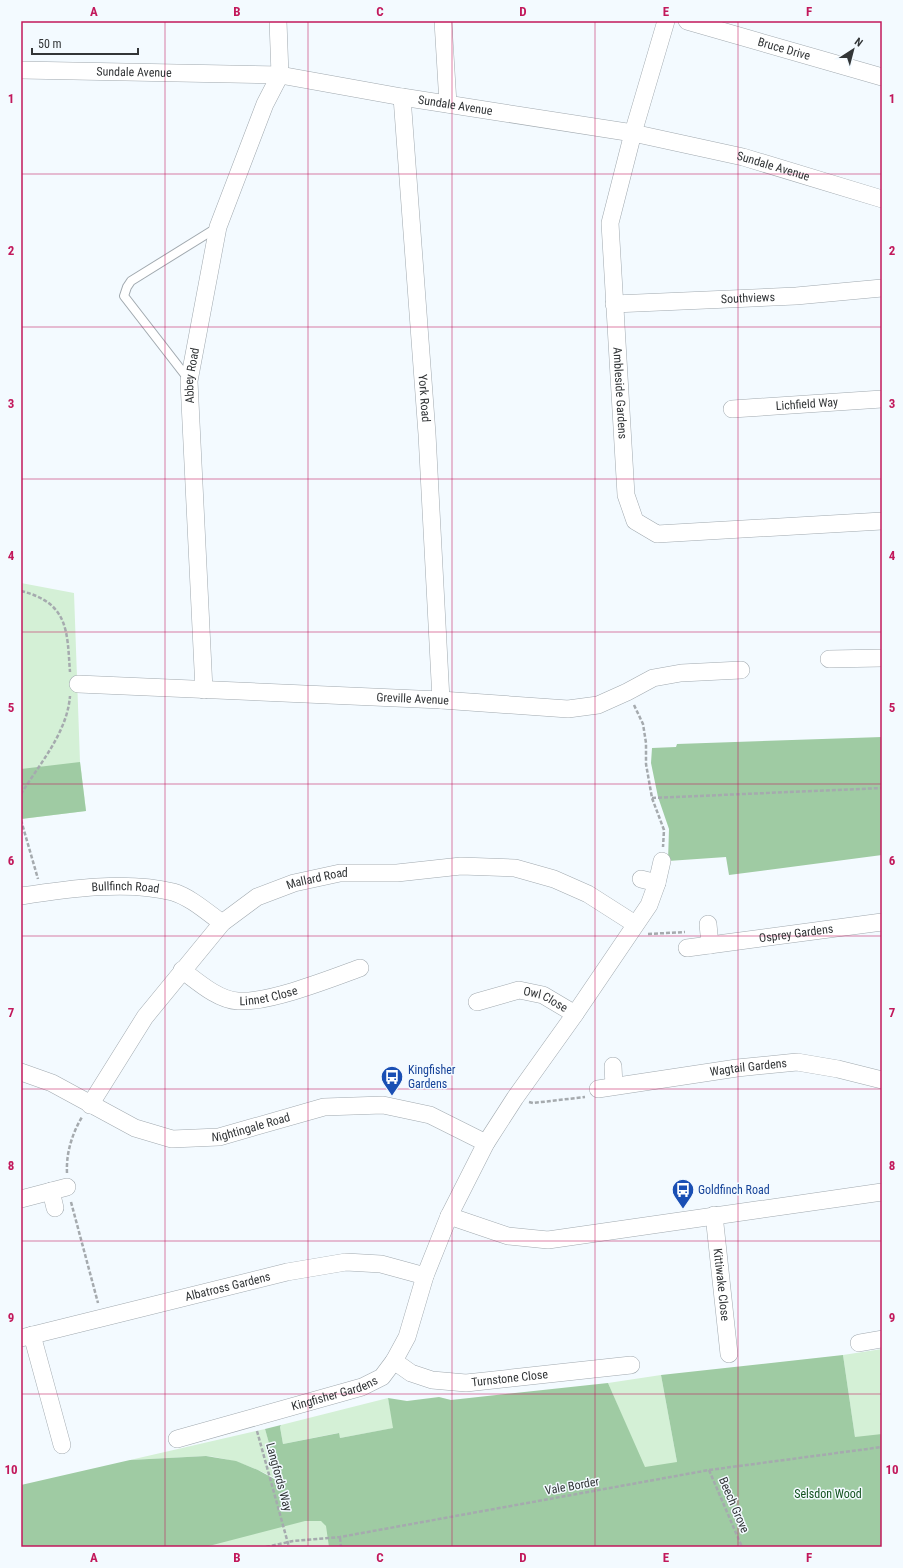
<svg xmlns="http://www.w3.org/2000/svg" width="903" height="1568" viewBox="0 0 903 1568" font-family="'Roboto Condensed',sans-serif">
	<style>
		.green { fill: #d4f0d6 }
		.forest { fill: #9fcba3 }
		.lines { fill: none; stroke-linecap: round; stroke-linejoin: round }
		.lane-casing { stroke: #a1a9af; stroke-width: 10 }
		.street-casing { stroke: #a1a9af; stroke-width: 18 }
		.path { stroke: #a5aaae; stroke-width: 2.5; stroke-dasharray: 4 2; stroke-linecap: butt }
		.lane { stroke: #fff; stroke-width: 8 }
		.street { stroke: #fff; stroke-width: 17 }
		.grid { fill: none; stroke: #c2185b; stroke-width: 1; stroke-opacity: 0.55 }
		.labels { text-anchor: middle; dominant-baseline: central; stroke-width: 3; stroke-linejoin: round; paint-order: stroke }
		.street-label { font-size: 12px; fill: #323537; stroke: #f3faff }
		.transit-label { font-size: 12px; fill: #164399; stroke: #f3faff; text-anchor: start }
		.park-label { font-size: 12px; fill: #12521f; stroke: #f3faff }
		.neatline { fill: none; stroke: #c2185b; stroke-width: 1.5 }
		.grid-label { font-size: 13px; text-anchor: middle; font-weight: bold; fill: #c2185b }
	</style>
	<rect width="100%" height="100%" fill="#f3faff"/>
	<g class="green">
		<path d="M21,583l53,10 6,169 6,49 -65,8z"/>
		<path d="M882,1349v198h-734l38,-11 458,-69 -36,-84 53,-8 16,87 178,-25 -12,-82z"/>
		<path d="M388,1398l6,30 -54,10 -2,-5 -55,11 -3,-17 1,-2z"/>
		<path d="M265,1429l16,53c-24,-14 -47,-23 -75,-26l-76,4z"/>
	</g>
	<g class="forest">
		<path d="M882,737v118l-153,20 -3,-18 -58,4 1,-32 -11,-32 -7,-34 1,-15 24,-1 1,-3z"/>
		<path d="M80,762l6,49 -65,8v-50z"/>
		<path d="M843,1355l12,82 27,-3v113h-553l-3,-21 -5,-5h-16l-100,26h-184v-62l109,-25 76,-4 30,5 22,9 22,12 -15,-53 16,-4 -1,2 3,17 56,-11 1,5 53,-10 -5,-30 19,3 32,-4 12,3 157,-17 37,84 32,-5 -16,-87z"/>
	</g>
	<g class="lines">
		<g class="lane-casing">
			<path id="lane" d="M189,380l-65,-84 3,-9 4,-6 87,-54"/>
		</g>
		<g class="street-casing">
			<g id="street">
				<path d="M443,21l5,83"/>
				<path id="s1" d="M666,21l-33,112 -23,90 16,272 9,26 22,13 225,-13"/>
				<path id="s2" d="M687,21l195,56"/>
				<path id="s3" d="M21,70l259,5 122,22 231,36 110,24 139,42"/>
				<path id="s4" d="M402,97l25,337 14,266"/>
				<path id="s5" d="M614,304l182,-8 86,-8"/>
				<path id="s6" d="M732,409l150,-10"/>
				<path d="M829,659l53,-1"/>
				<path id="s7" d="M78,684l363,16 127,9 30,-4 29,-13 26,-14 28,-5 60,-3"/>
				<path id="s8" d="M204,690l-15,-309 29,-154 47,-123 15,-29 -2,-54"/>
				<path d="M641,879l16,4"/>
				<path id="s9" d="M21,896c46,-7 106,-16 152,-4 17,5 34,20 49,31"/>
				<path d="M708,924l2,21"/>
				<path id="s10" d="M687,948l195,-26"/>
				<path id="s11" d="M182,970c16,12 36,30 56,31 31,2 92,-22 122,-33"/>
				<path id="s12" d="M477,1002l42,-12 24,5 32,19"/>
				<path d="M613,1066l1,20"/>
				<path id="s13" d="M21,1072l31,11 83,45 37,11 47,-2 105,-30 59,-2 47,10 56,28"/>
				<path id="s14" d="M598,1089l139,-21 60,-6 41,7 44,11"/>
				<path id="s15" d="M90,1105l55,-88 77,-94 35,-26 37,-14 46,-10h57l64,-7 54,2 39,11 34,15 47,30"/>
				<path d="M51,1191l4,17"/>
				<path d="M21,1199l46,-12"/>
				<path id="s16" d="M714,1215l15,139"/>
				<path d="M449,1216l59,20 40,4 334,-48"/>
				<path d="M32,1335l30,110"/>
				<path id="s17" d="M21,1338l266,-66 59,-10 35,2 44,12"/>
				<path d="M859,1343l23,-4"/>
				<path id="s18" d="M394,1361l17,12 21,7 34,3 165,-18"/>
				<path id="s19" d="M177,1439l185,-52 20,-10 12,-16 13,-24 18,-61 24,-60 37,-73 29,-45 60,-84 74,-109 8,-22 5,-22"/>
			</g>
		</g>
		<g class="path">
			<path d="M21,591c48,12 46,40 49,81"/>
			<path d="M634,705l9,19 3,19v21l6,34 12,32 -1,17"/>
			<path d="M21,794c19,-31 46,-61 49,-98"/>
			<path d="M652,798l230,-10"/>
			<path d="M21,820l17,59"/>
			<path d="M648,934l37,-2"/>
			<path d="M529,1102l4,1 52,-6"/>
			<path d="M67,1173c-1,-20 5,-39 15,-56"/>
			<path d="M71,1202l27,101"/>
			<path d="M257,1431l32,116"/>
			<path d="M709,1470l33,77"/>
			<path d="M340,1538l1,9"/>
			<path d="M266,1547l27,-6 47,-4 369,-67 173,-23"/>
		</g>
		<use href="#lane" class="lane"/>
		<use href="#street" class="street"/>
	</g>
	<path class="grid" d="M165,21v1526M308,21v1526M452,21v1526M595,21v1526M738,21v1526M21,174h861M21,327h861M21,479h861M21,632h861M21,784h861M21,936h861M21,1089h861M21,1241h861M21,1394h861"/>
	<defs>
		<g id="bus-pin" transform="scale(1.15)"><path d="M0 17L-7.5 6A9.5 9.5 0 1 1 7.5 6Z" fill="#1a4fb4" stroke="#f3faff"/><path d="M-5-6H5V4H4V6H2V4H-2V6H-4V4H-5ZM-3.5-4V0h7V-4ZM-3.5 1.2v1.5H-2V1.2ZM2 1.2v1.5H3.5V1.2Z" fill="#fff"/></g>
	</defs>
	<g fill-rule="evenodd">
		<use href="#bus-pin" x="392" y="1077"/>
		<use href="#bus-pin" x="683" y="1190"/>
	</g>
	<g class="labels">
		<g class="street-label">
			<text stroke="none"><textPath href="#s2" startOffset="101">Bruce Drive</textPath></text>
			<text stroke="none"><textPath href="#s3" startOffset="113">Sundale Avenue</textPath></text>
			<text stroke="none"><textPath href="#s3" startOffset="437">Sundale Avenue</textPath></text>
			<text stroke="none"><textPath href="#s3" startOffset="761">Sundale Avenue</textPath></text>
			<text stroke="none"><textPath href="#s5" startOffset="134">Southviews</textPath></text>
			<text stroke="none"><textPath href="#s8" startOffset="315">Abbey Road</textPath></text>
			<text stroke="none"><textPath href="#s1" startOffset="380">Ambleside Gardens</textPath></text>
			<text stroke="none"><textPath href="#s4" startOffset="302">York Road</textPath></text>
			<text stroke="none"><textPath href="#s6" startOffset="75">Lichfield Way</textPath></text>
			<text stroke="none"><textPath href="#s7" startOffset="335">Greville Avenue</textPath></text>
			<text stroke="none"><textPath href="#s15" startOffset="332">Mallard Road</textPath></text>
			<text stroke="none"><textPath href="#s9" startOffset="105">Bullfinch Road</textPath></text>
			<text stroke="none"><textPath href="#s10" startOffset="110">Osprey Gardens</textPath></text>
			<text stroke="none"><textPath href="#s11" startOffset="96">Linnet Close</textPath></text>
			<text stroke="none"><textPath href="#s12" startOffset="72">Owl Close</textPath></text>
			<text stroke="none"><textPath href="#s14" startOffset="152">Wagtail Gardens</textPath></text>
			<text stroke="none"><textPath href="#s13" startOffset="246">Nightingale Road</textPath></text>
			<text stroke="none"><textPath href="#s16" startOffset="70">Kittiwake Close</textPath></text>
			<text stroke="none"><textPath href="#s17" startOffset="213">Albatross Gardens</textPath></text>
			<text stroke="none"><textPath href="#s18" startOffset="121">Turnstone Close</textPath></text>
			<text stroke="none"><textPath href="#s19" startOffset="164">Kingfisher Gardens</textPath></text>
			<text transform="translate(279 1477) rotate(75)">Langfords Way</text>
			<text transform="translate(572 1486) rotate(-10)">Vale Border</text>
			<text transform="translate(734 1505) rotate(67)">Beech Grove</text>
		</g>
		<g class="transit-label">
			<text x="408" y="1070">Kingfisher<tspan x="408" dy="14">Gardens</tspan></text>
			<text x="698" y="1190">Goldfinch Road</text>
		</g>
		<g class="park-label">
			<text x="828" y="1494">Selsdon Wood</text>
		</g>
	</g>
	<rect width="903" height="1568" fill="none" stroke="#f3faff" stroke-width="44"/>
	<g transform="translate(853 50) rotate(36)" stroke="#f3faff" stroke-width="3" paint-order="stroke">
	<path d="M0-3L7 15L0 10L-7 15Z" fill="#323537"/>
	<text y="-6" font-size="11" font-weight="bold" text-anchor="middle" fill="#323537">N</text>
	</g>
	<path d="M32 48v6h106v-6" fill="none" stroke="#323537" stroke-width="2"/>
	<text x="38" y="48" font-size="12" fill="#323537" stroke="#f3faff" stroke-width="3" paint-order="stroke">50 m</text>
	<rect x="22" y="22" width="859" height="1524" class="neatline"/>
	<g class="grid-label">
		<text x="94" y="16">A</text>
		<text x="237" y="16">B</text>
		<text x="380" y="16">C</text>
		<text x="523" y="16">D</text>
		<text x="666" y="16">E</text>
		<text x="809" y="16">F</text>
		<text x="11" y="103">1</text>
		<text x="892" y="103">1</text>
		<text x="11" y="255">2</text>
		<text x="892" y="255">2</text>
		<text x="11" y="408">3</text>
		<text x="892" y="408">3</text>
		<text x="11" y="560">4</text>
		<text x="892" y="560">4</text>
		<text x="11" y="712">5</text>
		<text x="892" y="712">5</text>
		<text x="11" y="865">6</text>
		<text x="892" y="865">6</text>
		<text x="11" y="1017">7</text>
		<text x="892" y="1017">7</text>
		<text x="11" y="1170">8</text>
		<text x="892" y="1170">8</text>
		<text x="11" y="1322">9</text>
		<text x="892" y="1322">9</text>
		<text x="11" y="1474">10</text>
		<text x="892" y="1474">10</text>
		<text x="94" y="1562">A</text>
		<text x="237" y="1562">B</text>
		<text x="380" y="1562">C</text>
		<text x="523" y="1562">D</text>
		<text x="666" y="1562">E</text>
		<text x="809" y="1562">F</text>
	</g>
</svg>
